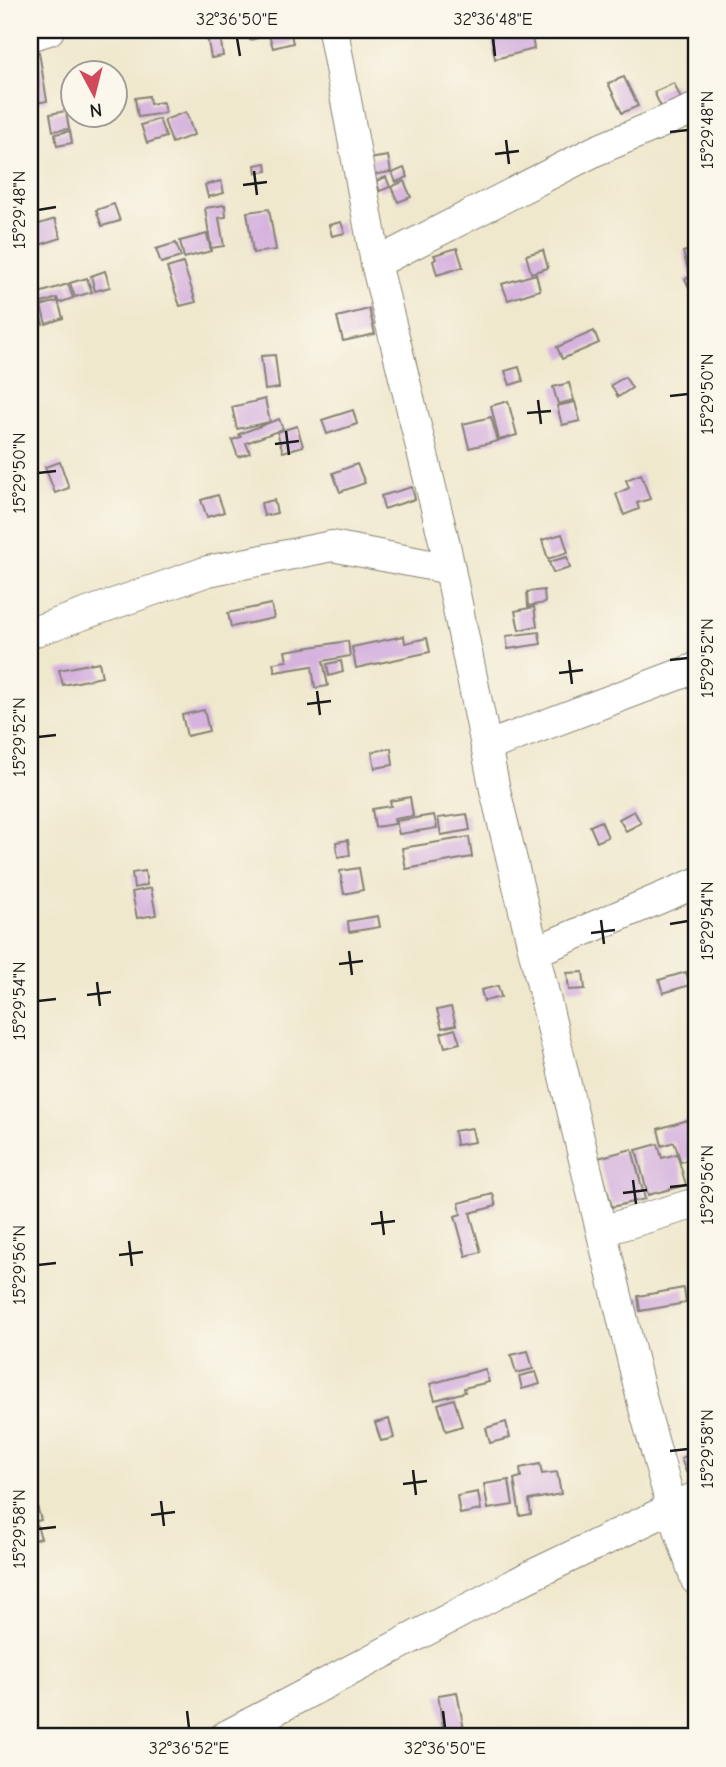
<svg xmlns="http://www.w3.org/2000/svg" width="726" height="1767" viewBox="0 0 726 1767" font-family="'Comic Neue',sans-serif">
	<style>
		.building { fill: #d6b3de }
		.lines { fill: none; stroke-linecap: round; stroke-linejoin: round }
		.minor-casing { stroke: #868274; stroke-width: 32 }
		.minor { stroke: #fff; stroke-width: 30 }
		.ticks { fill: none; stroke: #1c1c1c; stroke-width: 2.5 }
		.neatline { fill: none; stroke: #1c1c1c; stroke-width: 2.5 }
		.ticks-label { font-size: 18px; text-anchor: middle; fill: #1c1c1c }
	</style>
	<rect width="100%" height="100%" fill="#fbf7ec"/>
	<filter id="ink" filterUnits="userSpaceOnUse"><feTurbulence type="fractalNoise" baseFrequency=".0143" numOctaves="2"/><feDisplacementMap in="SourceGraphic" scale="14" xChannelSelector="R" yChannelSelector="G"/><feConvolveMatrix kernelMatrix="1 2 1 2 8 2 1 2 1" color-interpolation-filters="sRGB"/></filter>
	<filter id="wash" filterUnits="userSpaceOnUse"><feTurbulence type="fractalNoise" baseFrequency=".00686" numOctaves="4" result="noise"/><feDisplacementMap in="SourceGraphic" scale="28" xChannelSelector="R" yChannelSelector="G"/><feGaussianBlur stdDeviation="1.57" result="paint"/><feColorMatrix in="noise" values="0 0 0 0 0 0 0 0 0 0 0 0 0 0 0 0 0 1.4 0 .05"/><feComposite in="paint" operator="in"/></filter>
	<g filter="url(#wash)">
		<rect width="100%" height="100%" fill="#efe8cd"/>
		<g id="blocks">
			<g class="building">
				<path d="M247,30h16l2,6 -15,4z"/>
				<path d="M290,30l3,13 -20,5 -5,-17z"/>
				<path d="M490,30h41l3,19 -39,10z"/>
				<path d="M220,34l3,22 -12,2 -4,-22z"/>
				<path d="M39,52l8,49 -17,3v-50z"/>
				<path d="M624,77l14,29 -16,7 -14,-30z"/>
				<path d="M674,83l7,16 -20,8 -7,-15z"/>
				<path d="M149,96l1,8 13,-2 2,11 -27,4 -3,-19z"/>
				<path d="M66,111l3,18 -16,2 -3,-17z"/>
				<path d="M186,112l8,23 -22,8 -8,-23z"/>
				<path d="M159,119l7,18 -19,6 -6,-18z"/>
				<path d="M70,131l2,12 -15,3 -2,-12z"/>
				<path d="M388,156l3,16 -18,3 -10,-15z"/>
				<path d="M266,163l1,8 -11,2 -1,-8z"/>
				<path d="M404,168l4,9 -12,5 -4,-9z"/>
				<path d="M386,177l4,10 -10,4 -4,-10z"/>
				<path d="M221,181l3,12 -16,4 -3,-12z"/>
				<path d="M404,181l7,16 -13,5 -7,-15z"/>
				<path d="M114,204l6,17 -18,5 -6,-16z"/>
				<path d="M225,205l1,12 -7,1 5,28 -13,2 -6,-40z"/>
				<path d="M269,209l7,41 -23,3 -6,-41z"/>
				<path d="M55,219l6,19 -31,10v-21z"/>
				<path d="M341,222l4,11 -13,3 -3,-11z"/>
				<path d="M207,234l4,17 -27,7 -4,-17z"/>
				<path d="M176,243l5,14 -20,6 -5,-14z"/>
				<path d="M457,248l6,19 -26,8 -4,-14 3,-2 -2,-4z"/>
				<path d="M696,248v23l-7,2 -6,-21z"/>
				<path d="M543,250l5,18 -17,5 -5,-18z"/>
				<path d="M183,263l13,39 -16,4 -13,-38z"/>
				<path d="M105,271l5,16 -15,4 -4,-15z"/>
				<path d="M536,274l4,16 -32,10 -6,-16z"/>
				<path d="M696,274v14l-6,2 -5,-11z"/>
				<path d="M87,278l5,14 -17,5 -5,-14z"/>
				<path d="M68,284l5,14 -14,5 -2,-5 -18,6 -3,-10z"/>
				<path d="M58,301l5,17 -17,6 -5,-18z"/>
				<path d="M36,304l7,20 -13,4v-22z"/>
				<path d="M369,309l6,25 -32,7 -6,-24z"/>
				<path d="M594,331l5,12 -37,16 -5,-12z"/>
				<path d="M275,355l4,33 -14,2 -4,-34z"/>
				<path d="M519,367l4,14 -13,4 -5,-14z"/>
				<path d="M625,377l7,11 -14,9 -7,-12z"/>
				<path d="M569,383l5,17 -16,4 -5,-17z"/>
				<path d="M265,399l5,23 -33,7 -5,-22z"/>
				<path d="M508,401l9,34 -18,5 -8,-34z"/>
				<path d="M575,402l5,19 -18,4 -5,-19z"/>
				<path d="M353,410l4,14 -30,10 -5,-14z"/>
				<path d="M491,417l7,24 -29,7 -6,-24z"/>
				<path d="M279,419l4,10 -37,14 4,10 -12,4 -6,-17 9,-3 -2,-3z"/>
				<path d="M297,426l6,20 -20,6 -6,-20z"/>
				<path d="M60,462l9,26 -14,5 -10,-26z"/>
				<path d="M357,464l8,19 -25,9 -7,-19z"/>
				<path d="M641,474l9,25 -13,4 2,6 -15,6 -8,-21 13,-6 -3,-8z"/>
				<path d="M412,487l3,12 -31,10 -3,-13z"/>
				<path d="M218,495l6,17 -17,5 -6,-17z"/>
				<path d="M274,500l3,13 -13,3 -3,-13z"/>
				<path d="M562,534l6,18 -20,7 -6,-19z"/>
				<path d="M567,557l3,11 -17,5 -4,-11z"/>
				<path d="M544,590l1,13 -17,3 -1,-14z"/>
				<path d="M271,604l3,14 -43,9 -3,-14z"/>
				<path d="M534,607l3,19 -18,4 -4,-19z"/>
				<path d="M539,632l2,12 -33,5 -2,-13z"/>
				<path d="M404,636l1,7 22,-5 3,14 -74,16 -4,-21z"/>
				<path d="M348,641l2,15 -27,5 5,25 -13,2 -3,-22 -37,6 -2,-9 14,-2 -2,-10z"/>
				<path d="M341,661l2,11 -14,4 -2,-12z"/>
				<path d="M99,662l3,15 -39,8 -4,-15z"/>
				<path d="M204,710l5,21 -22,5 -5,-21z"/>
				<path d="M391,748l2,17 -18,3 -3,-16z"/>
				<path d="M410,797l3,19 -19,3 1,5 -20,3 -3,-18 19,-3 -1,-5z"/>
				<path d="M634,811l7,12 -15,8 -7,-12z"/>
				<path d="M467,814l3,16 -29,5 -3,-17z"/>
				<path d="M434,815l3,13 -38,6 -3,-13z"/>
				<path d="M601,821l7,16 -11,5 -7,-16z"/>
				<path d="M469,837l3,20 -66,12 -4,-21z"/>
				<path d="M348,840l2,15 -12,2 -2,-15z"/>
				<path d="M359,868l4,22 -19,4 -4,-23z"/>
				<path d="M145,871l2,14 -13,3 -2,-15z"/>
				<path d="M151,888l5,27 -19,3 -5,-26z"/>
				<path d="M378,916l2,11 -31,5 -1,-11z"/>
				<path d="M583,972l2,17 -16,1 -2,-17z"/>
				<path d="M686,972l4,13 -27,8 -4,-13z"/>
				<path d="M498,986l3,11 -17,4 -3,-11z"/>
				<path d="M451,1007l5,18 -14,3 -5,-18z"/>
				<path d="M455,1029l5,14 -15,4 -4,-14z"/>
				<path d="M687,1120l9,37 -15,5 -7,-20 -12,4 -4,-17z"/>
				<path d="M472,1128l3,14 -19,3 -2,-14z"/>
				<path d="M658,1144l4,14 15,-4 9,31 -38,10 -12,-45z"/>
				<path d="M632,1149l13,50 -33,8 -14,-49z"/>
				<path d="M493,1194l3,12 -26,7 11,39 -15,4 -11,-40 6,-2 -2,-11z"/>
				<path d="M684,1288l2,15 -46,8 -2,-15z"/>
				<path d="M528,1351l5,18 -17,4 -5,-18z"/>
				<path d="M485,1369l4,13 -25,6 1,4 -30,8 -5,-16z"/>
				<path d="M536,1372l4,12 -18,5 -3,-13z"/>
				<path d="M454,1399l8,27 -16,5 -8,-27z"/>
				<path d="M389,1419l5,19 -13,3 -6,-18z"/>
				<path d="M506,1422l4,16 -20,5 -4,-15z"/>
				<path d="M696,1452v16l-10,4 -5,-14z"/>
				<path d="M540,1464l2,10 15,-2 4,22 -32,6 2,14 -11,2 -6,-37 7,-2 -1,-9z"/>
				<path d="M509,1480l4,25 -25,4 -4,-25z"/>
				<path d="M478,1492l3,18 -21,4 -3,-18z"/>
				<path d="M37,1506l4,14 -11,3v-15z"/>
				<path d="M36,1523l5,15 -11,3v-16z"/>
				<path d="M457,1692l7,38 -20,3 -6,-38z"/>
			</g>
		</g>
	</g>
	<g filter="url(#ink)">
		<use href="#blocks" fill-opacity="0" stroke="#868274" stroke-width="2"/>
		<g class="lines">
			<g class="minor-casing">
				<g id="minor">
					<path d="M30,36l19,-6"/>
					<path d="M376,263l219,-112 101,-43"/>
					<path d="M30,633l178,-62 124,-25 118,23"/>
					<path d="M486,747l210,-79"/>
					<path d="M534,952l162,-69"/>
					<path d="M602,1231l94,-28"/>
					<path d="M696,1497l-24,11 24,72"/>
					<path d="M224,1737l302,-159 146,-70 -28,-100 -149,-618 -50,-245 -69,-282 -43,-233"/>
				</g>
			</g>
			<use href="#minor" class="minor"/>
		</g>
	</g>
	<path class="ticks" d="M237,38l3,18M493,38l2,18M670,132l18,-2M506,140l3,24M495,154l24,-3M254,171l3,24M243,185l24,-3M38,210l18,-3M670,396l18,-2M538,400l3,24M527,413l24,-2M286,431l3,24M275,444l24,-3M38,473l18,-2M569,660l3,24M670,660l18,-2M559,673l24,-3M317,691l3,24M307,704l24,-3M38,737l18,-2M601,920l3,24M670,924l18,-3M591,933l24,-3M349,951l3,24M339,964l24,-3M97,982l3,24M87,995l24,-3M38,1001l18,-2M633,1180l3,24M670,1187l18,-2M623,1193l24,-3M381,1211l3,24M371,1224l24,-3M129,1241l3,25M119,1255l24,-3M38,1265l18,-2M670,1451l18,-2M413,1470l3,25M403,1484l24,-3M161,1501l3,25M151,1515l24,-3M38,1529l18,-2M187,1711l2,17M443,1711l2,17"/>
	<rect width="726" height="1767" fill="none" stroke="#fbf7ec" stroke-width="77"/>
	<g transform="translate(94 94) rotate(173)"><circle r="33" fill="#fbf7ec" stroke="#a29f99" stroke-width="2"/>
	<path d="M0-5L12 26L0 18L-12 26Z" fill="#d1495b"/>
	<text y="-10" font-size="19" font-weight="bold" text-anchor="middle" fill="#1c1c1c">N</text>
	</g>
	<rect x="38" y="38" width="650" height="1690" class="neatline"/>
	<g class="ticks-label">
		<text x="237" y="25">32°36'50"E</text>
		<text x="493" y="25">32°36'48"E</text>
		<text transform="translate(707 130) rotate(-90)" y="6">15°29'48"N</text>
		<text transform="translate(19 210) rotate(-90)" y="6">15°29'48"N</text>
		<text transform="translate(707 394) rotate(-90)" y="6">15°29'50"N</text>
		<text transform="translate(19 473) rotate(-90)" y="6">15°29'50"N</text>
		<text transform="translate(707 658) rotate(-90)" y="6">15°29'52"N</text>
		<text transform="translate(19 737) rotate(-90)" y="6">15°29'52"N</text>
		<text transform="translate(707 921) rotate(-90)" y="6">15°29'54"N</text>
		<text transform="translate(19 1001) rotate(-90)" y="6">15°29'54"N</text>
		<text transform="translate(707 1185) rotate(-90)" y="6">15°29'56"N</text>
		<text transform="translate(19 1265) rotate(-90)" y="6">15°29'56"N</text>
		<text transform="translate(707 1449) rotate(-90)" y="6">15°29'58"N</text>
		<text transform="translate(19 1529) rotate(-90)" y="6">15°29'58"N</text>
		<text x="189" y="1754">32°36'52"E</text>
		<text x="445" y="1754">32°36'50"E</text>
	</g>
</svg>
